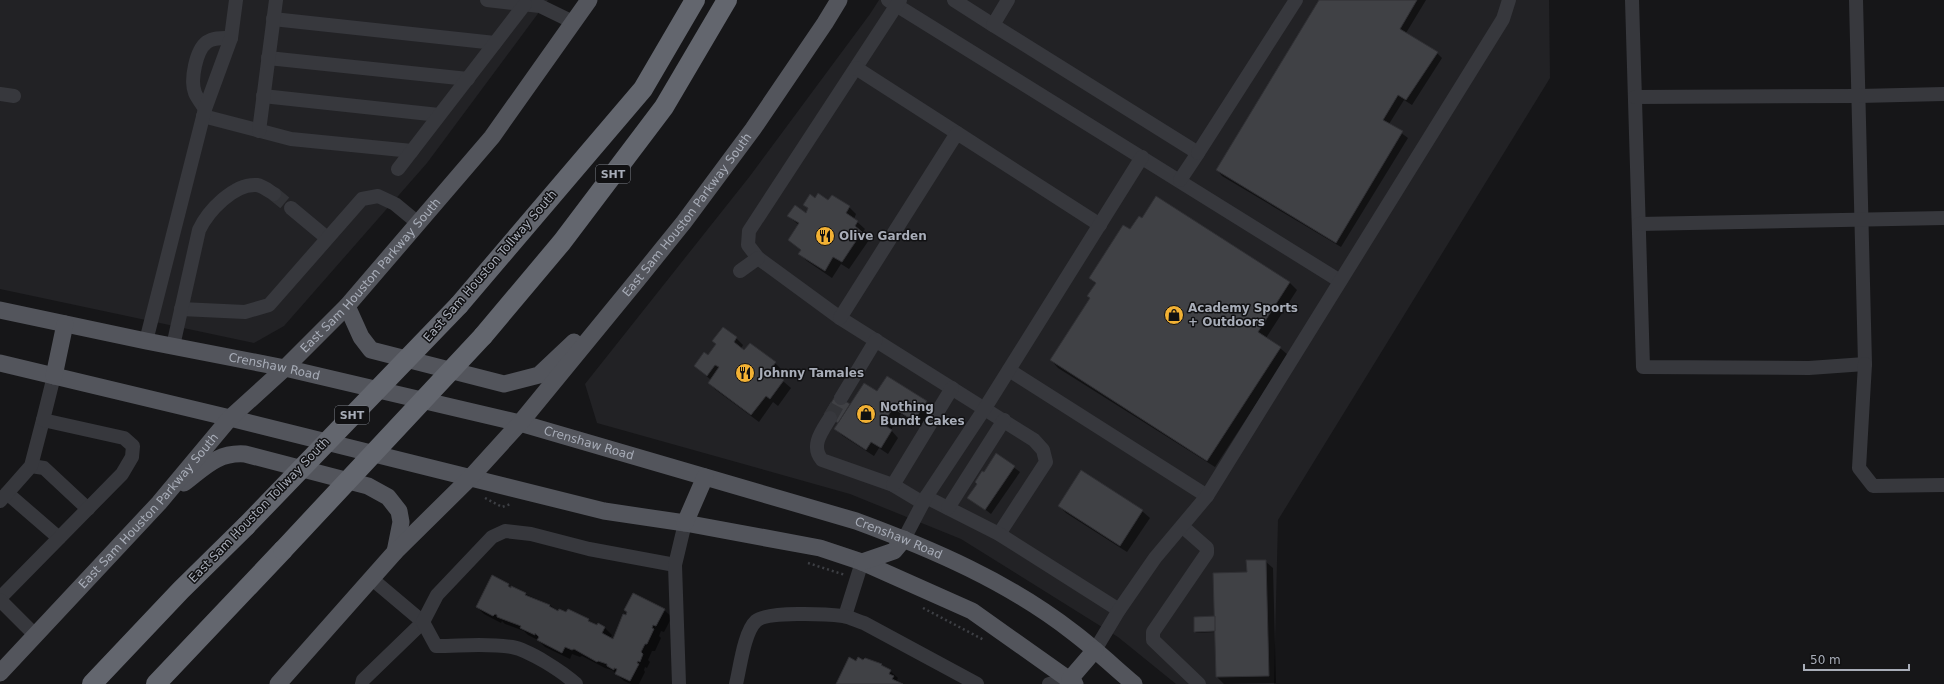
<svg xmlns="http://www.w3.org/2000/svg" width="1944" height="684" viewBox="0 0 1944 684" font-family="'DejaVu Sans',sans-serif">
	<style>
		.built { fill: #222225 }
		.shadow { fill: #0007 }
		.building { fill: #404145; stroke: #303034 }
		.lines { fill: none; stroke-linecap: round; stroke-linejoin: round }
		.minor-tunnel { stroke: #333438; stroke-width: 14; stroke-dasharray: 14 7; stroke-linecap: butt }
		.path { stroke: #3d3f44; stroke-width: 2.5; stroke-dasharray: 2 3; stroke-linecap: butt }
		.minor { stroke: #37383d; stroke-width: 14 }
		.major { stroke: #53555c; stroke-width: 17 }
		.highway { stroke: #63666e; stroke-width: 20 }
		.highway-bridge { stroke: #63666e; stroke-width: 20 }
		.labels { text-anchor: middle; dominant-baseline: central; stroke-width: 3; stroke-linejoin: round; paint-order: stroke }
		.shield { fill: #111113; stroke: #7b7e86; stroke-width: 1 }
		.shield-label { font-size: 11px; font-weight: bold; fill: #a8adb8 }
		.street-label { font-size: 12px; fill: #a8adb8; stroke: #111113 }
		.poi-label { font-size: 12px; font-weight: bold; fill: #a8adb8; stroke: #111113; text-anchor: start }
	</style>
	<rect width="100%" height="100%" fill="#161618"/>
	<g class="built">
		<path d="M0,0h548l-121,163 -143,163 -30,17 -254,-54z"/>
		<path d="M879,0h670l1,78 -272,442 -4,164h-98l-58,-47 -157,-98 -111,-45 -253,-71 -12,-39 165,-208 120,-162z"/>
	</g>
	<g class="shadow">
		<path d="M1320,0h106l-20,33 31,20 5,5 -30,47 -8,-5 -15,24 19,14 -67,109 -119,-71 -5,-6z"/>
		<path d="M816,199l33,8 7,7 -2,5 11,10 -3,4 7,7 -20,29 -8,-5 -9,14 -25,-17 -7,-7 2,-3 -13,-11 10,-15 -11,-9 18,-2 3,-5 -5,-5z"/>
		<path d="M1142,219l148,64 7,7 -31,48 14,10 8,7 -73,112 -157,-99 -7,-8 40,-62 5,-14 -6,-6z"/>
		<path d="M736,338l7,7 -2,4 4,2 30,12 7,7 -5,6 14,12 -13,18 -5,-4 -14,20 -43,-32 -7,-7 2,-3 -16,-14z"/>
		<path d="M887,377l39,25 7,8 -11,18 -21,-14 -10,16 7,8 -10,16 -9,-6 -5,8 -31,-20 -8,-7 4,-6 -3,-27 15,9 26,-12z"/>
		<path d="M996,454l24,18 -29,42 -22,-17z"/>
		<path d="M1059,506l83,5 8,7 -23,34 -61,-39z"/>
		<path d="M1265,561l8,7 3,115 -52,1 -7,-7 -1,-45 -20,1 -1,-1 21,-15 32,-44z"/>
		<path d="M508,585l4,3 38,17 9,7 29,8 4,4 13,4 7,7 -2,4 4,1 50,-30 8,7 -8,15 -3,-1 -2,5 2,2 -6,13h-3l-4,9 2,2 -3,6 -2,-1 -1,3 1,2 -6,12h-8l-7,-3 -12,-11 -7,-2 -23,-12 -2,1 -8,-3 -2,5 -25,-12 -7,-7 -10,-5 -4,-4 -19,-7 -3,-3 -1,2 -17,-9 -7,-7z"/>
		<path d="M857,662l33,9 8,7 -1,2 3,4h-63z"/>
	</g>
	<g class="building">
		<path d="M1319,0h98l-17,29 38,23 -32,48 -8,-5 -15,25 20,11 -67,112 -120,-73z"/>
		<path d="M818,193l10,7 4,-5 18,11 -4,7 12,8 -3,5 7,6 -20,30 -9,-5 -8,14 -27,-17 3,-4 -13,-10 11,-17 -12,-7 8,-11 11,8 2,-5 -5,-3 7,-11 5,4z"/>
		<path d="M1156,196l134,86 -32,50 23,15 -74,114 -157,-101 40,-62 -3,-2 9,-13 -7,-5 34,-53 7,4 9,-13 3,2z"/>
		<path d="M723,327l14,10 -3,5 10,8 6,-7 26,19 -6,8 14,10 -14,19 -4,-3 -15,19 -43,-32 11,-16 -4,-2 -8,11 -13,-10 10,-14 4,3 8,-11 -4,-3z"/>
		<path d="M887,376l40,25 -13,20 -21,-13 -10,16 9,6 -11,18 -10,-6 -5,8 -32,-21 30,-46 13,8z"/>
		<path d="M836,395l14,9 -12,19 -14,-9z"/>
		<path d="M996,453l19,13 -30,44 -18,-12 10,-14 -2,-2 7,-11 2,1z"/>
		<path d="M1081,470l62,40 -23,36 -62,-40z"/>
		<path d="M1246,560h20l3,116 -53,1 -3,-104 34,-1z"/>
		<path d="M492,575l17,9 -1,2 3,2v-2l15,7 -1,2 25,10 -1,1 9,5 1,-2 7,3 2,-3 21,10 -1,2 9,4 1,-2 7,4 -3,6 11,6 10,-25 3,1 1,-3 -3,-2 9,-17 32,16 -9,17 -3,-1 -1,3 2,1 -7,15h-2l-4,8 2,2 -3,8 -2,-1 -1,2 2,1 -9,17 -15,-7 2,-5 -3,-1v2l-7,-4v-2l-9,-3 -1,1 -23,-13 -2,1 -7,-3 -3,6 -25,-13 2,-3 -4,-4v2l-15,-7 1,-2 -24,-9v-2l-2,-1 -2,2 -17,-9z"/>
		<path d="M1215,616v15l-21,1v-15z"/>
		<path d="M849,657l7,4 2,-4 5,3 2,-2 17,6 -1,1 10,5 -2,4 5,2 -2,3 11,5h-67z"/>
	</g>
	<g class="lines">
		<g class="minor-tunnel">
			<path d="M274,194l17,14"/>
			<path d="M830,418l11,-20"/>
		</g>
		<g class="path">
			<path d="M485,498l17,9 9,-3"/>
			<path d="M808,563l37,12"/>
			<path d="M923,608l61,32"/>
		</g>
		<g class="minor">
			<path d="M487,0l53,6 33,16"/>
			<path d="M888,0l452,281"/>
			<path d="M900,0l-151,231 -1,14 10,13 82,60 194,122 9,10 3,12 -47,72"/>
			<path d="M954,0l39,25"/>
			<path d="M1008,0l-15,25 205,128 -18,27"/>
			<path d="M1632,0l11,367 166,1 56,-4 -9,-364"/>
			<path d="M273,19l222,24"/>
			<path d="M268,58l200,21"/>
			<path d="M856,68l101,65"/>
			<path d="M0,94l14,2"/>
			<path d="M263,96l176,19"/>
			<path d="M1635,97l224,-1 85,-2"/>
			<path d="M205,109c-3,-5 -8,-11 -10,-16 -5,-13 1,-43 12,-51 7,-5 16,-4 24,-4"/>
			<path d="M203,116l88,23 121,12"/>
			<path d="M259,131l17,-131"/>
			<path d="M1198,153l98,-153"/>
			<path d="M398,169l127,-165"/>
			<path d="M291,208l36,30"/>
			<path d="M1639,224l305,-6"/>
			<path d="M740,271l18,-13"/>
			<path d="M181,309l64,3 24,-7 93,-106 16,-3 17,8 23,19"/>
			<path d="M840,318l117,-185 143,92"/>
			<path d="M146,341l59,-232 26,-71 5,-38"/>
			<path d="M173,346l26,-116c9,-19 35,-47 58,-45 6,1 12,6 17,9"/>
			<path d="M1865,364l-6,104 14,18 71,-1"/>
			<path d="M1009,370l198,126"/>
			<path d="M841,398l35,-58"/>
			<path d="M830,418c-8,13 -20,28 -8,42l71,25 30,18"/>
			<path d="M31,466l13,2 44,41"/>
			<path d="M893,485l59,-97"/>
			<path d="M7,493l52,45"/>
			<path d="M926,497l73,37 120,76"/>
			<path d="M0,501l31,-35 12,-46"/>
			<path d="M948,508l56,-88"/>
			<path d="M1183,527l24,21v5l-54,79v8l46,44"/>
			<path d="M904,539l22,-42 59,-89 157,-251"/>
			<path d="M0,598l122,-124 10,-17 1,-11 -9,-8 -81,-18 11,-44"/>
			<path d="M0,600l35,35"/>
			<path d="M845,616l17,-54"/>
			<path d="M1095,650l24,-40 36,-52 52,-62 296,-477 6,-19"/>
			<path d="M362,684l1,-4 60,-58 -51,-43"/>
			<path d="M576,684c-13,-12 -47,-34 -64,-37 -25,-4 -51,-1 -76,-1l-13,-24 14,-27 55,-58 13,-6 26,3 58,15 86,16"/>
			<path d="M679,684l-4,-119 10,-42"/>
			<path d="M736,684c4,-16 8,-52 20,-63 11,-10 71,-7 87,-5 7,1 14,5 21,7l113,61"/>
			<path d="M1049,684l21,-5 -1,5"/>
		</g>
		<g class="major">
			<path d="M347,306l14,31 10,13 133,34 35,-9 35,-33"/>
			<path id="s1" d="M0,310l146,31 139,27 235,55 336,98c76,28 153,61 218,112 21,16 40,34 60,51"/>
			<path d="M0,363l230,55 374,93 81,12 135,25 42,14 110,49 103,73"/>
			<path d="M54,376l11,-52"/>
			<path d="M184,483c20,-15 33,-31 61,-29l123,32 20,11 11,14 2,11 -6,30"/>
			<path d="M685,523l20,-46"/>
			<path d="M862,562l32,-11 10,-12"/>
			<path id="s2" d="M0,673l159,-170 71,-85 55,-50 62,-62 145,-169 97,-137"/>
			<path d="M1070,679l25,-29"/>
			<path id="s3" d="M278,684l117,-132 75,-74 50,-55 118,-144 46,-57 69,-93 72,-106 14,-23"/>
		</g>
		<g class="highway">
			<path d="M459,305l184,-216 52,-89"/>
			<path d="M483,336l79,-94 102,-135 63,-107"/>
			<path d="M92,684l89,-94 65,-64"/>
			<path d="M156,684l127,-134"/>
		</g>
		<g class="highway-bridge">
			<path d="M246,526l213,-221"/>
			<path d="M283,550l200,-214"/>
		</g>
	</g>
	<defs>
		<g id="restaurant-disc" transform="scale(1)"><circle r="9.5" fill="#f2b134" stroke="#111113"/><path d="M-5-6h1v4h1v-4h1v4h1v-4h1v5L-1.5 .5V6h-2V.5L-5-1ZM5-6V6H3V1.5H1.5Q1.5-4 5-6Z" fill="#111"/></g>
		<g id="shop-disc" transform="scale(1)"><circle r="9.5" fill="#f2b134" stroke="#111113"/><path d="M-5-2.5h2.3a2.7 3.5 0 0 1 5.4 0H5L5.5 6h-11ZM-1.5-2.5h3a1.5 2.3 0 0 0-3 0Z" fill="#111"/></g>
	</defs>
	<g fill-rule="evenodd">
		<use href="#restaurant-disc" x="825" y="236"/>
		<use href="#shop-disc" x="1174" y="315"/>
		<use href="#restaurant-disc" x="745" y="373"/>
		<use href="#shop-disc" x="866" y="414"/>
	</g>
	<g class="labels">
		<g class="shield">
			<rect x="596" y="165" width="34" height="18" rx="3"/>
			<rect x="335" y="406" width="34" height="18" rx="3"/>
		</g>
		<g class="shield-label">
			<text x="613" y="174">SHT</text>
			<text x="352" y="415">SHT</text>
		</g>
		<g class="street-label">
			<text stroke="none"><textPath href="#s3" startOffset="623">East Sam Houston Parkway South</textPath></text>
			<text transform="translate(490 266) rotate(-49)">East Sam Houston Tollway South</text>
			<text stroke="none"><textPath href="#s2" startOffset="544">East Sam Houston Parkway South</textPath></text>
			<text stroke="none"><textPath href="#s1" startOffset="280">Crenshaw Road</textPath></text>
			<text stroke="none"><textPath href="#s1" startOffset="604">Crenshaw Road</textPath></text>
			<text stroke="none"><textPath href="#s2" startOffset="220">East Sam Houston Parkway South</textPath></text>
			<text transform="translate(259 510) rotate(-46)">East Sam Houston Tollway South</text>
			<text stroke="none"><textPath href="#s1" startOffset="928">Crenshaw Road</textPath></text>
		</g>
		<g class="poi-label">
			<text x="839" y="236">Olive Garden</text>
			<text x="1188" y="308">Academy Sports<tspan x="1188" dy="14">+ Outdoors</tspan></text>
			<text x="759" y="373">Johnny Tamales</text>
			<text x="880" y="407">Nothing<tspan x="880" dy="14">Bundt Cakes</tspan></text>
		</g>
	</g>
	<path d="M1804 664v6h105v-6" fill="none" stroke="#a8adb8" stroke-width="2"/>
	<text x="1810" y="664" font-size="12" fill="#a8adb8" stroke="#111113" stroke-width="3" paint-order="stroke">50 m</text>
</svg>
